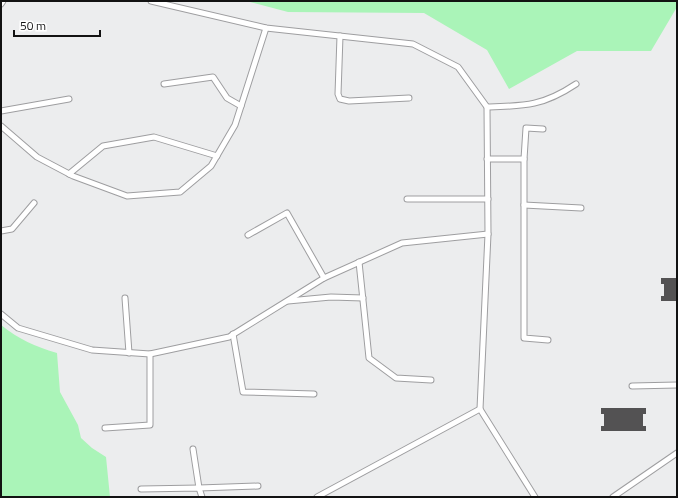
<svg xmlns="http://www.w3.org/2000/svg" width="678" height="498" viewBox="0 0 678 498" font-family="'Titillium Web',sans-serif">
	<style>
		.green { fill: #aaf4b8 }
		.building { fill: #535253 }
		.lines { fill: none; stroke-linecap: round; stroke-linejoin: round }
		.service-casing { stroke: #9e9ea0; stroke-width: 7 }
		.service { stroke: #fff; stroke-width: 5 }
	</style>
	<rect width="100%" height="100%" fill="#ecedee"/>
	<g class="green">
		<path d="M246,1h431v6l-26,44h-74l-68,38 -22,-39 -63,-37 -136,-1z"/>
		<path d="M1,325c19,15 33,21 56,28l3,39 18,33 3,13 11,10 14,9 4,40h-109z"/>
	</g>
	<g class="building">
		<path d="M661,278h16v23h-16v-5h3v-12h-3z"/>
		<path d="M601,408h45v6h-3v12h3v5h-45v-5h3v-12h-3z"/>
	</g>
	<g class="lines">
		<g class="service-casing">
			<g id="service">
				<path d="M151,1l115,27 147,16 45,23 29,40 1,127 -8,175 55,88"/>
				<path d="M1,4l2,-3"/>
				<path d="M340,36l-2,58 2,5 9,2 60,-3"/>
				<path d="M164,84l49,-7 14,21 14,8"/>
				<path d="M487,107c38,-1 56,-1 89,-23"/>
				<path d="M1,111l68,-12"/>
				<path d="M1,126l36,31 36,19 54,20 53,-4 31,-26 24,-41 31,-97"/>
				<path d="M543,129l-17,-1 -2,31v179l24,2"/>
				<path d="M487,159h37"/>
				<path d="M69,174l34,-28 51,-9 63,19"/>
				<path d="M407,199h81"/>
				<path d="M524,205l57,3"/>
				<path d="M1,231l11,-2 22,-26"/>
				<path d="M248,235l39,-22 37,65"/>
				<path d="M359,262l10,96 27,20 35,2"/>
				<path d="M125,298l4,55"/>
				<path d="M288,301l43,-4 32,1"/>
				<path d="M1,314l17,14 74,22 58,4 79,-17 95,-59 78,-35 86,-9"/>
				<path d="M233,334l10,58 71,2"/>
				<path d="M632,386l45,-1"/>
				<path d="M105,428l45,-3v-71"/>
				<path d="M193,449l6,39 59,-2"/>
				<path d="M141,489l58,-1 3,9"/>
				<path d="M317,497l163,-88"/>
				<path d="M613,497l64,-44"/>
			</g>
		</g>
		<use href="#service" class="service"/>
	</g>
	<rect width="678" height="498" fill="none" stroke="#121212" stroke-width="4"/>
	<path d="M14 30v6h86v-6" fill="none" stroke="#121212" stroke-width="2"/>
	<text x="20" y="30" font-size="12" fill="#121212" stroke="#ffffff" stroke-width="3" paint-order="stroke">50 m</text>
</svg>
